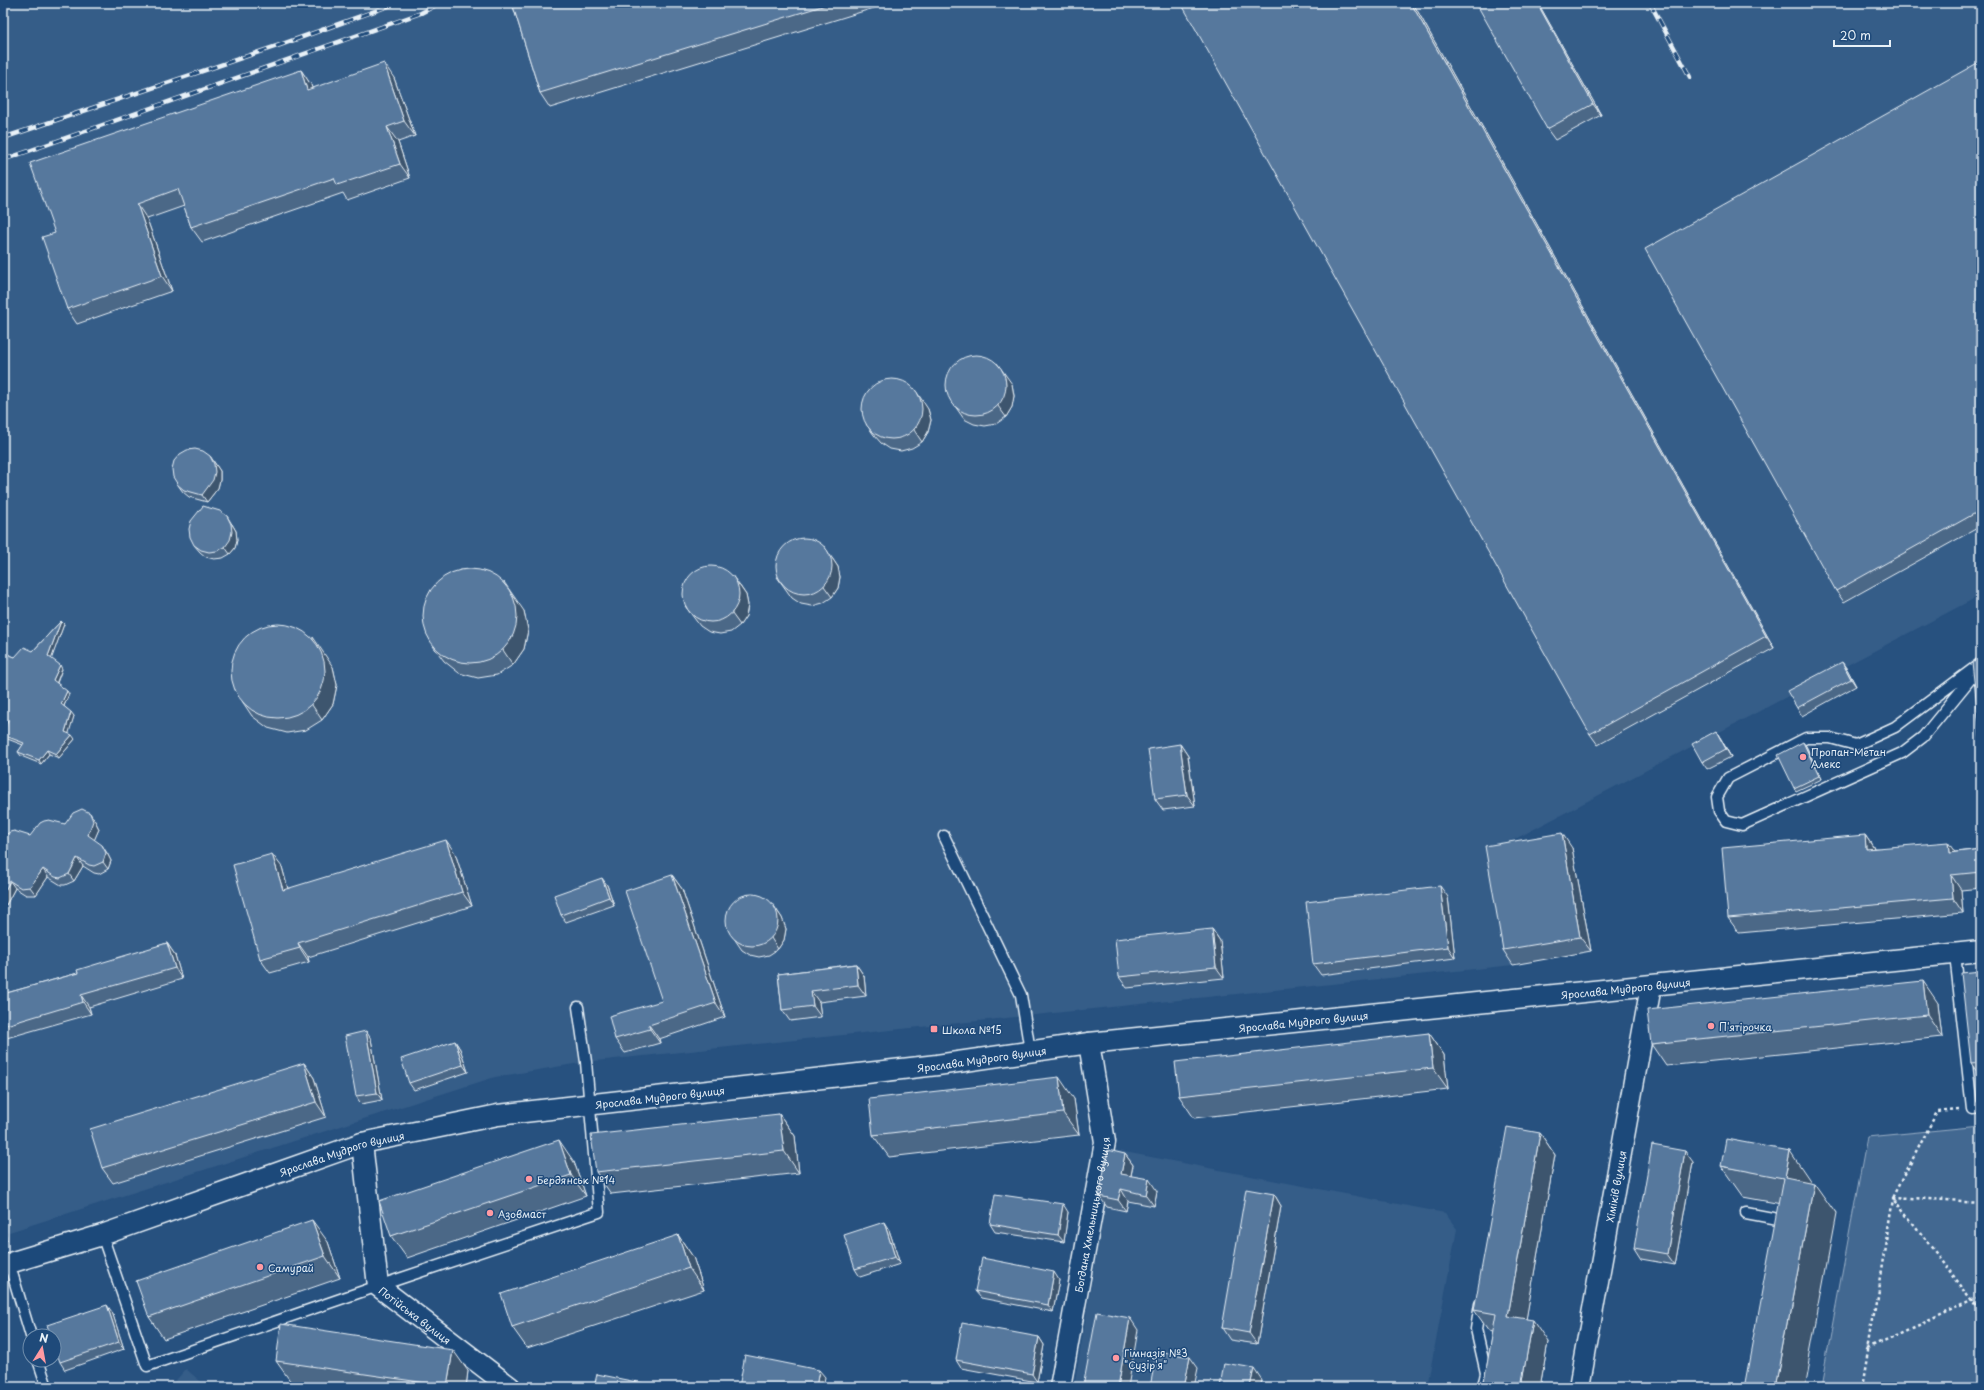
<svg xmlns="http://www.w3.org/2000/svg" width="1984" height="1390" viewBox="0 0 1984 1390" font-family="'Playpen Sans',sans-serif">
	<style>
		.built { fill: #355d88 }
		.green { fill: #436891; stroke: #96acc4 }
		.lines { fill: none; stroke-linecap: round; stroke-linejoin: round }
		.service-casing { stroke: #e8f1f8; stroke-width: 13 }
		.minor-casing { stroke: #e8f1f8; stroke-width: 23 }
		.path { stroke: #e8f1f8; stroke-width: 2.5; stroke-dasharray: 3 3; stroke-linecap: butt }
		.service { stroke: #1f4a7a; stroke-width: 10 }
		.minor { stroke: #1f4a7a; stroke-width: 20 }
		.rail-casing { stroke: #e8f1f8; stroke-width: 4.5 }
		.rail { stroke: #1f4a7a; stroke-width: 3; stroke-dasharray: 9; stroke-linecap: butt }
		.wall { fill: #4b6787; stroke: #e8f1f8 }
		.shaded-wall { fill: #3d546e; stroke: #e8f1f8 }
		.building { fill: #57789d; stroke: #e8f1f8 }
		.poi-dot { fill: #ff9aa2; stroke: #1f4a7a; stroke-width: 1.5 }
		.labels { text-anchor: middle; dominant-baseline: central; stroke-width: 3; stroke-linejoin: round; paint-order: stroke }
		.poi-label { font-size: 10px; fill: #e8f1f8; stroke: #1f4a7a; text-anchor: start }
		.street-label { font-size: 10px; fill: #e8f1f8; stroke: #1f4a7a }
	</style>
	<rect width="100%" height="100%" fill="#27517f"/>
	<filter id="ink" filterUnits="userSpaceOnUse"><feTurbulence type="fractalNoise" baseFrequency=".025" numOctaves="2"/><feDisplacementMap in="SourceGraphic" scale="8" xChannelSelector="R" yChannelSelector="G"/><feConvolveMatrix kernelMatrix="1 2 1 2 8 2 1 2 1" color-interpolation-filters="sRGB"/></filter>
	<g filter="url(#ink)">
		<g class="built">
			<path d="M3,3h1978v592l-487,255 19,115 -927,97 -91,15 -492,157z"/>
			<path d="M1114,1150l331,63 12,16 -30,158h-353z"/>
			<path d="M186,1369l21,18h-37z"/>
		</g>
		<path class="green" d="M1981,1126v261h-160l46,-250z"/>
		<g class="lines">
			<g class="service-casing">
				<g id="service">
					<path d="M1981,663l-86,64 -39,18 -26,-7h-24l-78,40 -11,19 2,14 7,10 16,4 160,-72 21,-16 58,-71"/>
					<path d="M944,836l77,159 9,56"/>
					<path d="M1955,954l17,155 9,-1"/>
					<path d="M1746,1213l42,8"/>
					<path d="M102,1235l45,131 231,-80 221,-74 -13,-150 -8,-55"/>
					<path d="M9,1263l22,73"/>
					<path d="M1480,1304l-4,25 10,44 -3,14"/>
					<path d="M38,1360l9,27"/>
				</g>
			</g>
			<g class="minor-casing">
				<g id="minor">
					<path id="s1" d="M362,1143l16,143 132,101"/>
					<path id="s2" d="M3,1265l99,-30 260,-92 136,-28 439,-50 152,-22 892,-92"/>
					<path id="s3" d="M1060,1387l45,-245 -16,-99"/>
					<path id="s4" d="M1579,1387l72,-401"/>
				</g>
			</g>
			<g class="path">
				<path d="M1959,1110l-22,2 -44,85 88,115"/>
				<path d="M1868,1348l104,-47 9,-1"/>
				<path d="M1862,1387l31,-190 88,5"/>
			</g>
			<use href="#service" class="service"/>
			<use href="#minor" class="minor"/>
			<g class="rail-casing">
				<g id="rail">
					<path d="M1650,3l40,74"/>
					<path d="M3,138l277,-93 117,-42"/>
					<path d="M3,160l418,-147 19,-10"/>
				</g>
			</g>
			<use href="#rail" class="rail"/>
		</g>
		<g class="wall">
			<path d="M512,3h378l-340,105 -10,-15z"/>
			<path d="M1413,3l361,645 -176,97 -8,-11z"/>
			<path d="M1538,3l63,112 -46,25 -8,-11z"/>
			<path d="M1981,61v465l-137,76 -8,-11z"/>
			<path d="M301,70l10,15 1,3 82,-10 21,58 -17,6 12,36 -63,22 -4,-7 -141,49 -11,-15 -7,-21 -37,13 25,72 -95,33 -10,-15 -12,-76z"/>
			<path d="M1012,384l2,12 -2,11 -6,10 -10,7 -11,2 -11,-2 -10,-5 -14,-20z"/>
			<path d="M928,409l3,11 -3,12 -6,10 -10,6 -11,3 -11,-2 -9,-6 -7,-8 -8,-11z"/>
			<path d="M210,456l10,15v9l-2,8 -11,14 -18,-5 -6,-5 -5,-7z"/>
			<path d="M232,524l4,7 1,9 -2,8 -5,6 -7,4 -9,1 -8,-2 -6,-5 -6,-7z"/>
			<path d="M832,558l6,9 2,10 -2,11 -6,9 -9,6 -11,3 -11,-2 -9,-6 -15,-21z"/>
			<path d="M740,586l6,9 2,10 -2,11 -6,9 -9,7 -11,2 -11,-2 -9,-6 -15,-20z"/>
			<path d="M524,611l4,19 -4,19 -11,16 -16,10 -19,3 -19,-5 -15,-12 -11,-15z"/>
			<path d="M61,621l3,3 -13,35 11,10 -5,14 12,11 -5,12 10,10 -6,17 7,6 -16,19 -10,-4 -8,10 -20,-8 -3,-4 5,-7 -18,-7 -2,-3 4,-13 -4,-1v-68l12,4 18,-6z"/>
			<path d="M333,667l4,18 -4,19 -11,16 -16,10 -19,3 -19,-5 -16,-12 -10,-15z"/>
			<path d="M1847,669l9,17 -54,30 -5,-8z"/>
			<path d="M1716,731l5,8 10,18 -24,12 -5,-7z"/>
			<path d="M1180,744l8,12 7,50 -32,4 -8,-11z"/>
			<path d="M1806,746l16,33 -26,12 -2,-3z"/>
			<path d="M95,821l4,8 -5,11 13,13 4,8 -3,8 -9,5 -5,-1 -11,-7 -9,15 -9,4h-4l-13,-8 -12,18h-10l-11,-7 -9,17 -3,2v-69l27,-2 35,-12z"/>
			<path d="M1865,835l9,13 81,4 26,-3v39l-20,2 2,23 -224,20 -11,-15z"/>
			<path d="M1572,848l19,103 -78,14 -10,-15z"/>
			<path d="M455,853l17,53 -164,51 1,5 -39,11 -10,-14 22,-92 6,22z"/>
			<path d="M672,875l10,14 43,128 -66,22 1,4 -35,10 -10,-14 47,-38z"/>
			<path d="M607,885l7,20 -48,17 -5,-7z"/>
			<path d="M1448,897l7,61 -134,17 -8,-11z"/>
			<path d="M774,906l8,12 4,11 -2,11 -6,9 -9,6 -10,2 -9,-2 -8,-5 -13,-19z"/>
			<path d="M1212,929l8,12 4,37 -97,10 -8,-11z"/>
			<path d="M167,943l8,12 7,24 -93,28 2,7 -88,25v-45l75,-21z"/>
			<path d="M856,964l8,12 2,20 -47,6 2,15 -31,4 -8,-11 -4,-36z"/>
			<path d="M1981,971v107l-10,-15z"/>
			<path d="M1938,1003l4,34 -276,29 -15,-22z"/>
			<path d="M1429,1033l15,22 4,34 -254,29 -15,-22z"/>
			<path d="M371,1039l11,61 -21,4 -5,-8z"/>
			<path d="M455,1041l5,8 8,23 -54,18 -5,-7z"/>
			<path d="M304,1063l10,15 12,39 -213,66 -11,-15z"/>
			<path d="M1074,1099l5,36 -190,22 -16,-22z"/>
			<path d="M779,1114l16,22 4,37 -188,21 -15,-22z"/>
			<path d="M1540,1133l15,22 -29,164 22,23 -8,45h-57l10,-55 -4,-1 -15,-21z"/>
			<path d="M1125,1154l8,11 -2,11 26,15 -3,15 -26,-5 -2,10 -19,-4 -8,-11z"/>
			<path d="M574,1162l12,34 -179,62 -16,-22z"/>
			<path d="M1693,1162l-18,103 -34,-6 -7,-11z"/>
			<path d="M1721,1166l90,16 25,32 -93,-17z"/>
			<path d="M1274,1194l7,12 -24,138 -27,-4 -8,-12z"/>
			<path d="M1068,1212l-4,30 -69,-10 -5,-8z"/>
			<path d="M3,1227l4,13 -4,1z"/>
			<path d="M889,1230l11,34 -40,13 -5,-8z"/>
			<path d="M678,1235l15,22 11,33 -177,58 -15,-21z"/>
			<path d="M328,1242l12,36 -176,61 -15,-22z"/>
			<path d="M1059,1280l-6,32 -72,-14 -6,-7z"/>
			<path d="M112,1312l12,37 -59,21 -5,-8z"/>
			<path d="M1039,1337l5,8 -7,37 -76,-14 -5,-8z"/>
			<path d="M276,1361l192,10 -2,16h-144l-31,-5z"/>
		</g>
		<g class="shaded-wall">
			<path d="M1411,3h2l361,645 -8,-12z"/>
			<path d="M1537,3h1l63,112 -8,-11z"/>
			<path d="M384,63l10,15 21,58 -11,-15z"/>
			<path d="M301,70l10,15 7,20 -11,-15z"/>
			<path d="M387,127l11,15 12,36 -10,-14z"/>
			<path d="M137,204l10,15 25,72 -10,-15z"/>
			<path d="M997,363l15,21 2,12 -2,11 -6,10 -8,-11z"/>
			<path d="M914,388l14,21 3,11 -3,12 -6,10 -8,-12z"/>
			<path d="M210,456l10,15v9l-2,8 -11,14 -5,-7z"/>
			<path d="M227,516l9,15 1,9 -2,8 -5,6 -5,-7z"/>
			<path d="M824,546l14,21 2,10 -2,11 -6,9 -8,-11z"/>
			<path d="M732,575l14,20 2,10 -2,11 -6,9 -8,-11z"/>
			<path d="M504,582l20,29 4,19 -4,19 -11,16 -10,-15z"/>
			<path d="M61,621l3,3 -13,36 -3,-4z"/>
			<path d="M313,637l20,30 4,18 -4,19 -11,16 -10,-15z"/>
			<path d="M1842,662l5,7 9,17 -5,-7z"/>
			<path d="M60,665l2,4 -6,15 -3,-4z"/>
			<path d="M67,691l2,3 -6,14 -2,-4z"/>
			<path d="M71,712l3,4 -6,20 -3,-4z"/>
			<path d="M1716,731l5,8 10,18 -5,-8z"/>
			<path d="M72,735l3,4 -16,19 -3,-4z"/>
			<path d="M1803,742l3,4 16,33 -3,-3z"/>
			<path d="M1180,744l8,12 7,50 -8,-11z"/>
			<path d="M47,750l2,4 -8,10 -2,-4z"/>
			<path d="M90,813l5,8 4,8 -6,14 -5,-8z"/>
			<path d="M1562,833l10,15 19,103 -11,-14z"/>
			<path d="M1865,835l10,15 -9,-1z"/>
			<path d="M446,840l9,13 17,53 -10,-14z"/>
			<path d="M1948,842l10,15 -9,-4z"/>
			<path d="M102,845l5,8 4,8 -3,8 -5,-7z"/>
			<path d="M272,854l10,13 10,37 -9,-14z"/>
			<path d="M77,858l6,8 -9,15 -5,-7z"/>
			<path d="M43,869l5,8 -12,18 -6,-8z"/>
			<path d="M672,875l10,14 43,128 -9,-14z"/>
			<path d="M1951,875l10,15 2,23 -10,-15z"/>
			<path d="M602,878l5,7 7,20 -5,-8z"/>
			<path d="M10,881l5,7 -9,17 -3,-5v-6z"/>
			<path d="M1440,886l8,11 7,61 -7,-11z"/>
			<path d="M774,906l8,12 4,11 -2,11 -6,9 -7,-11z"/>
			<path d="M1212,929l8,12 4,37 -8,-11z"/>
			<path d="M167,943l8,12 7,24 -7,-11z"/>
			<path d="M298,943l10,14 1,5 -9,-14z"/>
			<path d="M856,964l8,12 2,20 -8,-11z"/>
			<path d="M1923,981l15,22 4,34 -15,-22z"/>
			<path d="M811,991l8,11 2,15 -8,-11z"/>
			<path d="M81,995l8,12 2,7 -8,-12z"/>
			<path d="M649,1025l10,14 1,4 -10,-14z"/>
			<path d="M366,1031l5,8 11,61 -5,-7z"/>
			<path d="M1429,1033l15,22 4,34 -15,-21z"/>
			<path d="M455,1041l5,8 8,23 -5,-7z"/>
			<path d="M304,1063l10,15 12,39 -10,-15z"/>
			<path d="M1059,1077l15,22 5,36 -16,-22z"/>
			<path d="M779,1114l16,22 4,37 -15,-22z"/>
			<path d="M1540,1133l15,22 -32,182 -15,-21z"/>
			<path d="M559,1140l15,22 12,34 -15,-21z"/>
			<path d="M1685,1151l8,11 -18,103 -8,-11z"/>
			<path d="M1790,1151l21,31 -5,26 -21,-31z"/>
			<path d="M1125,1154l8,11 -4,20 -8,-11z"/>
			<path d="M1149,1179l8,12 -3,15 -8,-11z"/>
			<path d="M1814,1183l22,31 -32,173h-28z"/>
			<path d="M1121,1189l7,12 -2,10 -8,-11z"/>
			<path d="M1274,1194l7,12 -24,138 -8,-11z"/>
			<path d="M1063,1204l5,8 -4,30 -6,-7z"/>
			<path d="M312,1220l16,22 12,36 -15,-22z"/>
			<path d="M884,1222l5,8 11,34 -5,-7z"/>
			<path d="M3,1227l4,13 -4,-7z"/>
			<path d="M678,1235l15,22 11,33 -15,-22z"/>
			<path d="M1054,1272l5,8 -6,32 -5,-7z"/>
			<path d="M107,1305l5,7 12,37 -5,-7z"/>
			<path d="M1130,1318l8,12 -10,57h-10z"/>
			<path d="M1533,1320l15,22 -8,45h-19z"/>
			<path d="M1039,1337l5,8 -7,37 -5,-8z"/>
			<path d="M453,1350l15,21 -2,16h-18l-1,-1z"/>
			<path d="M1190,1357l8,11 -4,19h-10z"/>
			<path d="M3,1368l6,19h-4l-2,-7z"/>
			<path d="M1254,1368l8,12 -2,7h-10z"/>
			<path d="M819,1370l6,7 -2,10h-7z"/>
		</g>
		<g class="building">
			<path d="M512,3h320l-292,90z"/>
			<path d="M1181,3h230l355,633 -176,98z"/>
			<path d="M1476,3h61l56,101 -46,25z"/>
			<path d="M1981,61v449l-145,81 -191,-342z"/>
			<path d="M384,63l20,58 -17,6 13,37 -63,21 -3,-7 -143,49 -13,-38 -41,15 25,72 -95,33 -25,-72 13,-4 -25,-70 271,-93 6,20z"/>
			<circle cx="976" cy="385" r="30"/>
			<circle cx="892" cy="409" r="30"/>
			<path d="M195,449l8,2 7,5 4,8 1,8 -2,8 -11,15 -18,-5 -6,-5 -5,-8 -1,-8 2,-8 6,-7 7,-4z"/>
			<path d="M203,506l17,5 7,5 4,8 1,8 -2,8 -5,7 -8,4 -8,1 -8,-2 -7,-5 -4,-8 -1,-8 2,-8z"/>
			<circle cx="804" cy="566" r="28"/>
			<circle cx="711" cy="594" r="28"/>
			<circle cx="470" cy="616" r="47"/>
			<path d="M61,621l-13,35 12,9 -7,15 14,11 -6,13 10,8 -6,20 7,3 -16,19 -9,-4 -8,10 -21,-8 6,-9 -21,-8 5,-15 -5,-2v-65h1l11,4 9,-10 9,4z"/>
			<circle cx="278" cy="671" r="47"/>
			<path d="M1981,661v84l-9,-83z"/>
			<path d="M1842,662l9,17 -54,29 -10,-17z"/>
			<path d="M1716,731l10,18 -24,13 -10,-18z"/>
			<path d="M1803,742l16,34 -25,12 -16,-33z"/>
			<path d="M1180,744l7,51 -32,4 -7,-50z"/>
			<path d="M82,809l8,4 3,8 -5,14 14,10 4,8 -3,9 -9,4 -5,-1 -12,-7 -8,16 -9,4 -5,-1 -12,-8 -13,18 -9,1 -11,-7 -7,13v-56l2,-3 5,-3 4,-1 16,5 10,-13 4,-2 5,-1 16,4 8,-11z"/>
			<path d="M1562,833l18,104 -77,13 -18,-104z"/>
			<path d="M1865,835l1,14 82,-7 1,11 32,-4v23l-30,3 2,23 -225,20 -6,-70z"/>
			<path d="M446,840l16,52 -164,51 2,5 -40,11 -27,-94 39,-11 11,36z"/>
			<path d="M672,875l44,128 -67,22 1,4 -35,10 -6,-23 53,-15 -37,-110z"/>
			<path d="M602,878l7,19 -48,18 -7,-20z"/>
			<path d="M1440,886l8,61 -135,17 -7,-62z"/>
			<circle cx="752" cy="920" r="26"/>
			<path d="M1212,929l4,38 -97,10 -4,-38z"/>
			<path d="M167,943l8,25 -94,27 2,7 -80,24v-32l75,-21 -1,-3z"/>
			<path d="M856,964l2,21 -47,6 2,15 -31,4 -4,-36z"/>
			<path d="M1981,971v91l-10,1 -10,-90z"/>
			<path d="M1923,981l4,34 -276,29 -4,-34z"/>
			<path d="M366,1031l11,62 -21,3 -11,-60z"/>
			<path d="M1429,1033l4,35 -254,28 -4,-34z"/>
			<path d="M455,1041l8,24 -54,18 -8,-24z"/>
			<path d="M304,1063l12,39 -214,66 -12,-39z"/>
			<path d="M1059,1077l4,36 -190,22 -4,-36z"/>
			<path d="M779,1114l5,37 -188,21 -5,-37z"/>
			<path d="M1507,1127l33,6 -32,183 25,4 -12,67h-38l13,-73 -22,-4z"/>
			<path d="M1726,1139l64,12 -5,26 29,6 -38,204h-32l39,-209 -62,-12z"/>
			<path d="M559,1140l12,35 -180,61 -12,-35z"/>
			<path d="M1652,1145l33,6 -18,103 -33,-6z"/>
			<path d="M1108,1150l17,4 -4,20 28,5 -3,16 -25,-6 -3,11 -19,-4z"/>
			<path d="M1246,1189l28,5 -25,139 -27,-5z"/>
			<path d="M995,1194l68,10 -5,31 -68,-11z"/>
			<path d="M312,1220l13,36 -176,61 -13,-36z"/>
			<path d="M884,1222l11,35 -40,12 -11,-34z"/>
			<path d="M678,1235l11,33 -177,59 -11,-33z"/>
			<path d="M982,1258l72,14 -6,33 -73,-14z"/>
			<path d="M107,1305l12,37 -59,20 -6,-16v-10h-3l-4,-11z"/>
			<path d="M1097,1312l33,6 -12,69h-35z"/>
			<path d="M962,1323l77,14 -7,37 -76,-14z"/>
			<path d="M281,1324l172,26 -6,36 -171,-25z"/>
			<path d="M1157,1351l33,6 -6,30h-34z"/>
			<path d="M745,1355l74,15 -3,17h-77z"/>
			<path d="M1224,1363l30,5 -4,19h-30z"/>
			<path d="M597,1374l64,13h-67z"/>
			<path d="M3,1380l2,7h-2z"/>
		</g>
	</g>
	<g class="poi-dot">
		<circle cx="1803" cy="757" r="4"/>
		<circle cx="1711" cy="1026" r="4"/>
		<rect x="930" y="1025" width="8" height="8" rx="2"/>
		<circle cx="529" cy="1179" r="4"/>
		<circle cx="490" cy="1213" r="4"/>
		<circle cx="260" cy="1267" r="4"/>
		<circle cx="1116" cy="1358" r="4"/>
	</g>
	<g class="labels">
		<g class="poi-label">
			<text x="1811" y="751">Пропан-Метан<tspan x="1811" dy="12">Алекс</tspan></text>
			<text x="1719" y="1026">П'ятірочка</text>
			<text x="942" y="1029">Школа №15</text>
			<text x="537" y="1179">Бердянськ №14</text>
			<text x="498" y="1213">Азовмаст</text>
			<text x="268" y="1267">Самурай</text>
			<text x="1124" y="1352">Гімназія №3<tspan x="1124" dy="12">"Сузір'я"</tspan></text>
		</g>
		<g class="street-label">
			<text stroke="none"><textPath href="#s2" startOffset="1653">Ярослава Мудрого вулиця</textPath></text>
			<text stroke="none"><textPath href="#s2" startOffset="1329">Ярослава Мудрого вулиця</textPath></text>
			<text stroke="none"><textPath href="#s2" startOffset="1005">Ярослава Мудрого вулиця</textPath></text>
			<text stroke="none"><textPath href="#s2" startOffset="681">Ярослава Мудрого вулиця</textPath></text>
			<text stroke="none"><textPath href="#s2" startOffset="357">Ярослава Мудрого вулиця</textPath></text>
			<text stroke="none"><textPath href="#s4" startOffset="204">Хіміків вулиця</textPath></text>
			<text stroke="none"><textPath href="#s3" startOffset="175">Богдана Хмельницького вулиця</textPath></text>
			<text stroke="none"><textPath href="#s1" startOffset="191">Потійська вулиця</textPath></text>
		</g>
	</g>
	<rect width="1984" height="1390" fill="none" stroke="#1f4a7a" stroke-width="16"/>
	<rect x="8" y="8" width="1968" height="1374" fill="none" stroke="#e8f1f8" stroke-width="1.5" filter="url(#ink)"/>
	<g transform="translate(42 1348) rotate(11)"><circle r="19" fill="#1f4a7a" stroke="#6f8dac"/>
	<path d="M0-3L7 15L0 10L-7 15Z" fill="#ff9aa2"/>
	<text y="-6" font-size="11" font-weight="bold" text-anchor="middle" fill="#e8f1f8">N</text>
	</g>
	<path d="M1834 40v6h56v-6" fill="none" stroke="#e8f1f8" stroke-width="2"/>
	<text x="1840" y="40" font-size="12" fill="#e8f1f8" stroke="#1f4a7a" stroke-width="3" paint-order="stroke">20 m</text>
</svg>
